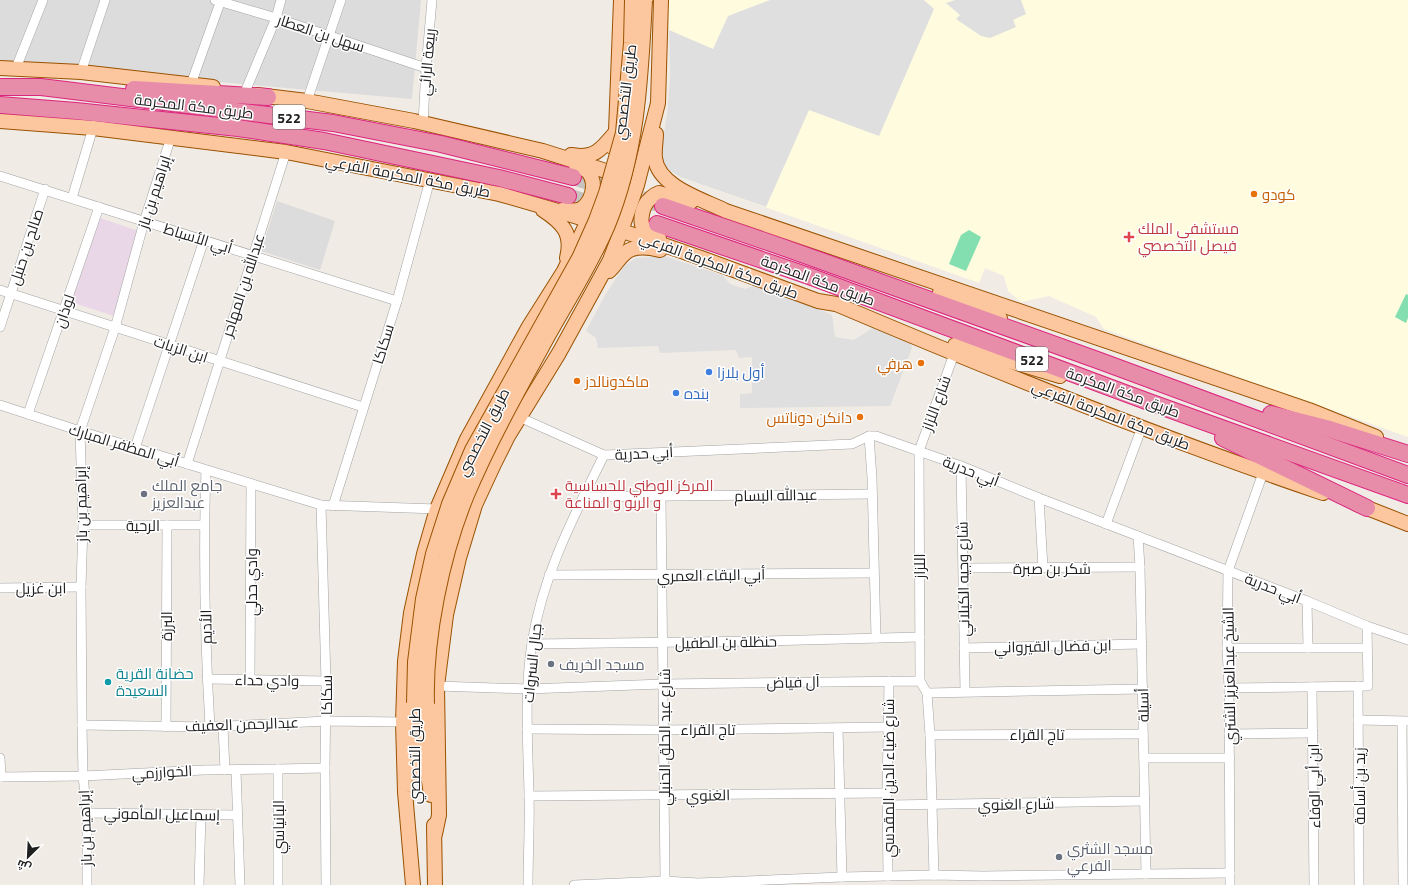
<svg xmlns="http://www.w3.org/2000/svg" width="1408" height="885" viewBox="0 0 1408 885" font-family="'Titillium Web',Cairo,sans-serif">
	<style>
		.residential { fill: #dddcdc }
		.industrial { fill: #e9d7e8 }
		.education { fill: #fffbdf }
		.pitch { fill: #83dfaf }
		.parking { fill: #dfdfdf }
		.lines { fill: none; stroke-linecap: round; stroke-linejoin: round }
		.highway-tunnel { stroke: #c6c2bd; stroke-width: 16; stroke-dasharray: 16 8; stroke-linecap: butt }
		.street-casing { stroke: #a3a3a3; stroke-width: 10 }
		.primary-casing { stroke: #9a5200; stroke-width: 16 }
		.highway-casing { stroke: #dc257d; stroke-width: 18 }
		.street { stroke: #fff; stroke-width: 9 }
		.primary { stroke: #fcc79e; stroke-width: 14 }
		.highway { stroke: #e78daa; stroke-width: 16 }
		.primary-bridge-casing { stroke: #9a5200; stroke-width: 16; stroke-linecap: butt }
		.primary-bridge { stroke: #fcc79e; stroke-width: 14 }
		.food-dot { fill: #e8710a; stroke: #fff; stroke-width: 1.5 }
		.health-dot { fill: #e0444e; stroke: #fff; stroke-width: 1.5 }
		.shop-dot { fill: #3f7fe0; stroke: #fff; stroke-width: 1.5 }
		.worship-dot { fill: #6b7280; stroke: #fff; stroke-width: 1.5 }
		.culture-dot { fill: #0f9aa8; stroke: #fff; stroke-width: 1.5 }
		.labels { text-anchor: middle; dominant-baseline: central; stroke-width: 3; stroke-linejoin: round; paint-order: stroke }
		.shield { fill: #fff; stroke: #626262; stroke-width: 1 }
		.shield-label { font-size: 14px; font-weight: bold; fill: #1f1f1f }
		.street-label { font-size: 15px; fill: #1f1f1f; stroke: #fff }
		.food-label { font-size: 15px; fill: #c56008; stroke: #fff; text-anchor: start }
		.health-label { font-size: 15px; fill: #be3a42; stroke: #fff; text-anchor: start }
		.shop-label { font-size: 15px; fill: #366cbe; stroke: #fff; text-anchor: start }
		.worship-label { font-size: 15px; fill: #5b616d; stroke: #fff; text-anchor: start }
		.culture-label { font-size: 15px; fill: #0d838f; stroke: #fff; text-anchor: start }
	</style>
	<rect width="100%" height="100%" fill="#f0ebe5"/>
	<g class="residential">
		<path d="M0,0h421l-9,99 -412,-36z"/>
		<path d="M277,201l58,20 -15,49 -59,-19z"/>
	</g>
	<path class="industrial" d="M100,218l41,14 -27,84 -43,-14z"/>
	<path class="education" d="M668,0h740v437l-304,-108 -8,-12 -47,-21 -28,6 -13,-11 -4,-15 -19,-8 -6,15 -299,-106 -8,-5 -11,-24 6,-34 3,-37z"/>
	<g class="pitch">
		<path d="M969,230l12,7 -15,34 -17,-7 12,-29z"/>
		<path d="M1406,294l2,1v23l-2,5 -11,-6z"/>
	</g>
	<g class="parking">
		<path d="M770,0h154l10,9 -55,127 -70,-26 -43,97 -86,-30 -8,-5 -9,-8 -3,-8 7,-42 3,-37 -1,-47 44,19 15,-33z"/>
		<path d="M955,0h66l5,14 -13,6 3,7 -26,11 -9,-2 -25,-17 4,-4 -14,-12z"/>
		<path d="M664,256l58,19 8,9 15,5 8,-3 15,2 64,27 3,22 19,3 20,-13 36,14 2,7 -22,58 -150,2v-14l12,-1v-36l-13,1 -3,-8 -76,3 -2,-7 -60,2 -2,-10 -10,-7 19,-36 20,-30 11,-7z"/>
	</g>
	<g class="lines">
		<g class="highway-tunnel">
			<path d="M573,177l88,28"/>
			<path d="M568,196l33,11"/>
		</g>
		<g class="street-casing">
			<g id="street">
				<path d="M215,0l61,18 150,50"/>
				<path d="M16,68l27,-68"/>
				<path d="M81,72l24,-72"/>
				<path d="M191,84l30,-84"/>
				<path d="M245,92l31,-74 5,-18"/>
				<path d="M307,101l34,-101"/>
				<path d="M423,123l3,-55 6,-68"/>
				<path d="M0,176l397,125"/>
				<path d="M72,198l21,-70"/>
				<path d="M0,290l363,117"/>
				<path d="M0,327l45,-138"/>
				<path d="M0,405l80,26 241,74 116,4"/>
				<path d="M28,414l71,-207"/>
				<path d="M519,417l85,38 248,-11 17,-8h7l85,30 78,32 268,103 60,25 41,14"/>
				<path d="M869,436l3,42 4,160"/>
				<path d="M135,448l69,-208"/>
				<path d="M187,464l99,-312"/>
				<path d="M961,466l4,225"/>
				<path d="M206,470c-3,86 -1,172 4,257h13l2,43"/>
				<path d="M583,497l289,-3"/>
				<path d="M661,497l4,384"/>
				<path d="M1039,498l4,70"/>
				<path d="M321,505l5,176 -1,87 1,117"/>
				<path d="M333,506l64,-205 33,-121"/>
				<path d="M1106,524l36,-97"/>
				<path d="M83,525h121"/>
				<path d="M1138,536l2,31 6,307"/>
				<path d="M964,568l176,-1"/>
				<path d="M549,575l324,-2"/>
				<path d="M0,588l81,-1"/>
				<path d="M1307,601l1,47"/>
				<path d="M532,644l233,-3 155,-4"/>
				<path d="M964,648l178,-4"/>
				<path d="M1227,648h140"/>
				<path d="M207,679l119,2"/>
				<path d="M250,680l1,-196"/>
				<path d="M920,681l-1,-230 35,-97"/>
				<path d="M437,686l91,3 135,-5 257,-3 7,12 3,42 4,140"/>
				<path d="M1358,686l1,199"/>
				<path d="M1312,687l2,198"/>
				<path d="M1229,688l139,-2 -1,-60"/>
				<path d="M927,693l216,-4"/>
				<path d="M1358,720l49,1"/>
				<path d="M1402,722l1,163"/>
				<path d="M82,725l128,2 116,-6 77,1"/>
				<path d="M166,727l1,-202"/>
				<path d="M838,728l4,149"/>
				<path d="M527,729l136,1 226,-3"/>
				<path d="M1229,734l84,-1"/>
				<path d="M930,735l213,-1"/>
				<path d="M0,758l1,19"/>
				<path d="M1144,758h86"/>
				<path d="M278,769v116"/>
				<path d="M236,770l4,115"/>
				<path d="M0,777l83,-1 121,-6 74,-1 47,-1"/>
				<path d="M529,796l358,-3"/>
				<path d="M888,805l257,-4"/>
				<path d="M87,813l150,2"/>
				<path d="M888,876l-1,-83 2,-112"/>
				<path d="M87,885v-72l-4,-37 -1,-51 -1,-138 2,-62 -3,-94 35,-103 29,-106 27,-85"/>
				<path d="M199,885l2,-70"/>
				<path d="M528,885c0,-30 2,-61 1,-91 -1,-50 -5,-101 3,-151 11,-69 42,-127 72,-188"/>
				<path d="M574,885l91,-4 33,2 144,-6 92,-2 49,1 247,-3"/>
				<path d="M1230,885l-1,-197 -2,-40 1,-77 35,-98"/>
			</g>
		</g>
		<g class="primary-casing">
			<g id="primary">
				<path d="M0,68l81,4 132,15"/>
				<path d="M257,95l50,6 107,20 129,30 63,20 12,12"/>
				<path d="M0,121l93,7 193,24 213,42c69,19 138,41 205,65 38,14 76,28 114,42l18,3c160,68 322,133 487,189"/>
				<path d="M656,134c0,7 -2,16 -1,24 3,29 49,42 71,53l583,199 67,27"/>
				<path d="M612,147l4,-16 5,-131"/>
				<path d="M571,155c23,4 30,-5 44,-22"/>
				<path d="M543,210c20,13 30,24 24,48"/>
				<path d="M562,210c6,0 13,2 19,-1 11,-7 16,-25 8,-36 -3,-4 -9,-6 -13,-8"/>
				<path d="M659,238c-4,-1 -10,-2 -12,-5 -10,-9 -5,-28 4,-35 2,-2 5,-4 8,-5l32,9"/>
				<path d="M609,271c6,-5 9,-12 15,-17 9,-9 24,-7 36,-4"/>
				<path d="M940,292l60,26"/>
				<path d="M955,345l105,31"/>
				<path d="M1357,504l51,20"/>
				<path d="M414,703v71"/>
				<path d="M427,704l1,70 3,21"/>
				<path d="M434,825l1,60"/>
				<path d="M435,834l4,-19 -2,-129 9,-71 13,-57 16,-53 19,-41 14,-28 51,-83 39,-71 12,-22 11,-29 16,-46 21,-82 3,-103"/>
				<path d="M413,885l-8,-93 -2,-70 2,-61 6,-48 13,-59 13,-45 30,-70 61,-111 36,-57 28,-59"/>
			</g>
		</g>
		<g class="highway-casing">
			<g id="highway">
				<path d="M0,87h41l292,36 108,21 132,33"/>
				<path d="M134,89l134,8"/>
				<path d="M0,105l76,6 162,17 86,13 175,37 69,18"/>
				<path d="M663,206l122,42 315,113 308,114"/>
				<path d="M657,224l152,52 340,126 259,93"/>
				<path d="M1271,414l55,14 82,26"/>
				<path d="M1223,438l144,70"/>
			</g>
		</g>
		<use href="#street" class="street"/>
		<use href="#primary" class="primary"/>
		<use href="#highway" class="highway"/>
		<g class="primary-bridge-casing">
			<g id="primary-bridge">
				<path d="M414,703l1,-41 8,-63 10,-45 16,-50 23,-54 107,-192 17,-38 10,-27 17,-60 8,-90 1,-43"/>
				<path d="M427,704c-2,-66 15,-148 40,-209 23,-54 52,-106 80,-157 21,-38 44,-73 61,-113 30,-73 33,-148 37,-225"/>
			</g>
		</g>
		<use href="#primary-bridge" class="primary-bridge"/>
	</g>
	<g class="food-dot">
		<circle cx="1254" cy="194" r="4"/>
		<circle cx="921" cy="363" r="4"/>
		<circle cx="577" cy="381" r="4"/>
		<circle cx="860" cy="417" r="4"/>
	</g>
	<g class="health-dot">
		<path d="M1127 231h4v4h4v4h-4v4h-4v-4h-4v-4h4z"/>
		<path d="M554 488h4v4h4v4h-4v4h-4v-4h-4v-4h4z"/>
	</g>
	<g class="shop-dot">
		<circle cx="709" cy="372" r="4"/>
		<circle cx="676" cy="393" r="4"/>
	</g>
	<g class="worship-dot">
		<circle cx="144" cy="494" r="4"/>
		<circle cx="551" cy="664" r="4"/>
		<circle cx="1059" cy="857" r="4"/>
	</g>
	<circle class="culture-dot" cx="108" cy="682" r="4"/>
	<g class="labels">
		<g class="shield">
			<rect x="273" y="105" width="32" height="24" rx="3"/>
			<rect x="1016" y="347" width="32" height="24" rx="3"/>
		</g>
		<g class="shield-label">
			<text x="289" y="117">522</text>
			<text x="1032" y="359">522</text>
		</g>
		<g class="street-label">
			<text transform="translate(321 33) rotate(18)">سهل بن العطار</text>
			<text transform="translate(427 62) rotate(-85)">ربيعة الرائي</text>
			<text transform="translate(625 92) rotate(-83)">طريق التخصصي</text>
			<text transform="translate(194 106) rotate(7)">طريق مكة المكرمة</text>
			<text transform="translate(408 176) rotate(11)">طريق مكة المكرمة الفرعي</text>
			<text transform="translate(154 192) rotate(-72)">إبراهيم بن باز</text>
			<text transform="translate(198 238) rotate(17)">أبي الأسباط</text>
			<text transform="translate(26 247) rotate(-72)">صالح بن حنبل</text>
			<text transform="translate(719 265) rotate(20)">طريق مكة المكرمة الفرعي</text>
			<text transform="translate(818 280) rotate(20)">طريق مكة المكرمة</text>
			<text transform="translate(243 285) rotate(-72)">عبدالله بن المهاجر</text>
			<text transform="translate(64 311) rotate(-71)">لوذان</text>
			<text transform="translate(383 344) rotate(-73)">سكاكا</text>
			<text transform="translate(181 349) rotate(18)">ابن الزيات</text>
			<text transform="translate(1123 392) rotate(20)">طريق مكة المكرمة</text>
			<text transform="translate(936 403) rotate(-70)">شارع اللزاز</text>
			<text transform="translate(1111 415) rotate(21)">طريق مكة المكرمة الفرعي</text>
			<text transform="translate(483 432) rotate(-63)">طريق التخصصي</text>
			<text transform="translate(124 445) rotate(17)">أبي المظفر المبارك</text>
			<text transform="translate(644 453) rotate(-3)">أبي حدرية</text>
			<text transform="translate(971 471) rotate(21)">أبي حدرية</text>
			<text transform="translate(776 495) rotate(-1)">عبدالله البسام</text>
			<text transform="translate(81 504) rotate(-91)">إبراهيم بن باز</text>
			<text x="143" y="525">الرحية</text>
			<text transform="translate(919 566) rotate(-90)">اللزاز</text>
			<text x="1052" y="568">شكر بن صبرة</text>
			<text transform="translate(711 575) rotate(-1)">أبي البقاء العمري</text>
			<text transform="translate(963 579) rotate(-91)">شارع وجيه الكيلاني</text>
			<text transform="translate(251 582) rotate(-90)">وادي حدلي</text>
			<text transform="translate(41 588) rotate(-1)">ابن غزيل</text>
			<text transform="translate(1273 588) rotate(21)">أبي حدرية</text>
			<text transform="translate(166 626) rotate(-90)">البرزة</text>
			<text transform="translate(206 627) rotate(-91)">الأديم</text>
			<text transform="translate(726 642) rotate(-1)">حنظلة بن الطفيل</text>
			<text transform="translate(1053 646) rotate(-1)">ابن فضال القيرواني</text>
			<text transform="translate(532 663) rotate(-84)">جبال السروات</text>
			<text transform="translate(1229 676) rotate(-91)">الشيخ عبدالعزيز الشتري</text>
			<text transform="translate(267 680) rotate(1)">وادي حداء</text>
			<text transform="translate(793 682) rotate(-1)">آل فياض</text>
			<text transform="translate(326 695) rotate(-90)">سكاكا</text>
			<text transform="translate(1143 705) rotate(-91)">أسيلة</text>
			<text transform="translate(242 724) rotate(-2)">عبدالرحمن العفيف</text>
			<text x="708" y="729">تاج القراء</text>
			<text x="1037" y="734">تاج القراء</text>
			<text transform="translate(664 737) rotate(-90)">شارع عبد الحلق الحنبلي</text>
			<text transform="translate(414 756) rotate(-90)">طريق التخصصي</text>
			<text transform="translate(162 772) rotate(-3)">الخوارزمي</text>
			<text transform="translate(888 778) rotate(-90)">شارع ضياء الدين المقدسي</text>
			<text transform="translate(1314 786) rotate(-91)">ابن أبي الوفاء</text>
			<text transform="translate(1359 786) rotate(-90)">زيد بن أسامة</text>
			<text transform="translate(708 795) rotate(-1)">الغنوي</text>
			<text transform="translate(1016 804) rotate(-1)">شارع الغنوي</text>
			<text transform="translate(162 814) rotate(1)">إسماعيل المأموني</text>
			<text transform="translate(278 827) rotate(-90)">البانياسي</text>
			<text transform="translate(85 828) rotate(-92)">إبراهيم بن باز</text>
		</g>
		<g class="food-label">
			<text x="1262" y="194">كودو</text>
			<text x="913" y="363" text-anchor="end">هرفي</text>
			<text x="585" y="381">ماكدونالدز</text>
			<text x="852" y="417" text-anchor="end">دانكن دوناتس</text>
		</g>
		<g class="health-label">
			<text x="1138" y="228">مستشفى الملك<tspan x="1138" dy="17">فيصل التخصصي</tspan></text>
			<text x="565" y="485">المركز الوطني للحساسية<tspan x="565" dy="17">و الربو و المناعة</tspan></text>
		</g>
		<g class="shop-label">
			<text x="717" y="372">أول بلازا</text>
			<text x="684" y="393">بنده</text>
		</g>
		<g class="worship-label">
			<text x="152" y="485">جامع الملك<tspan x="152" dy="17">عبدالعزيز</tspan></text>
			<text x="559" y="664">مسجد الخريف</text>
			<text x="1067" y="848">مسجد الشثري<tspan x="1067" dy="17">الفرعي</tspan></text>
		</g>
		<g class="culture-label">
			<text x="116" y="673">حضانة القرية<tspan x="116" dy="17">السعيدة</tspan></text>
		</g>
	</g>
	<g transform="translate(28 857) rotate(204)" stroke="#ffffff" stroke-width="3" paint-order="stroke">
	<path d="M0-3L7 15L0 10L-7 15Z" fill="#1f1f1f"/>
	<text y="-6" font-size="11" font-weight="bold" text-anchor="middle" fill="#1f1f1f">ش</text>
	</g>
</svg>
